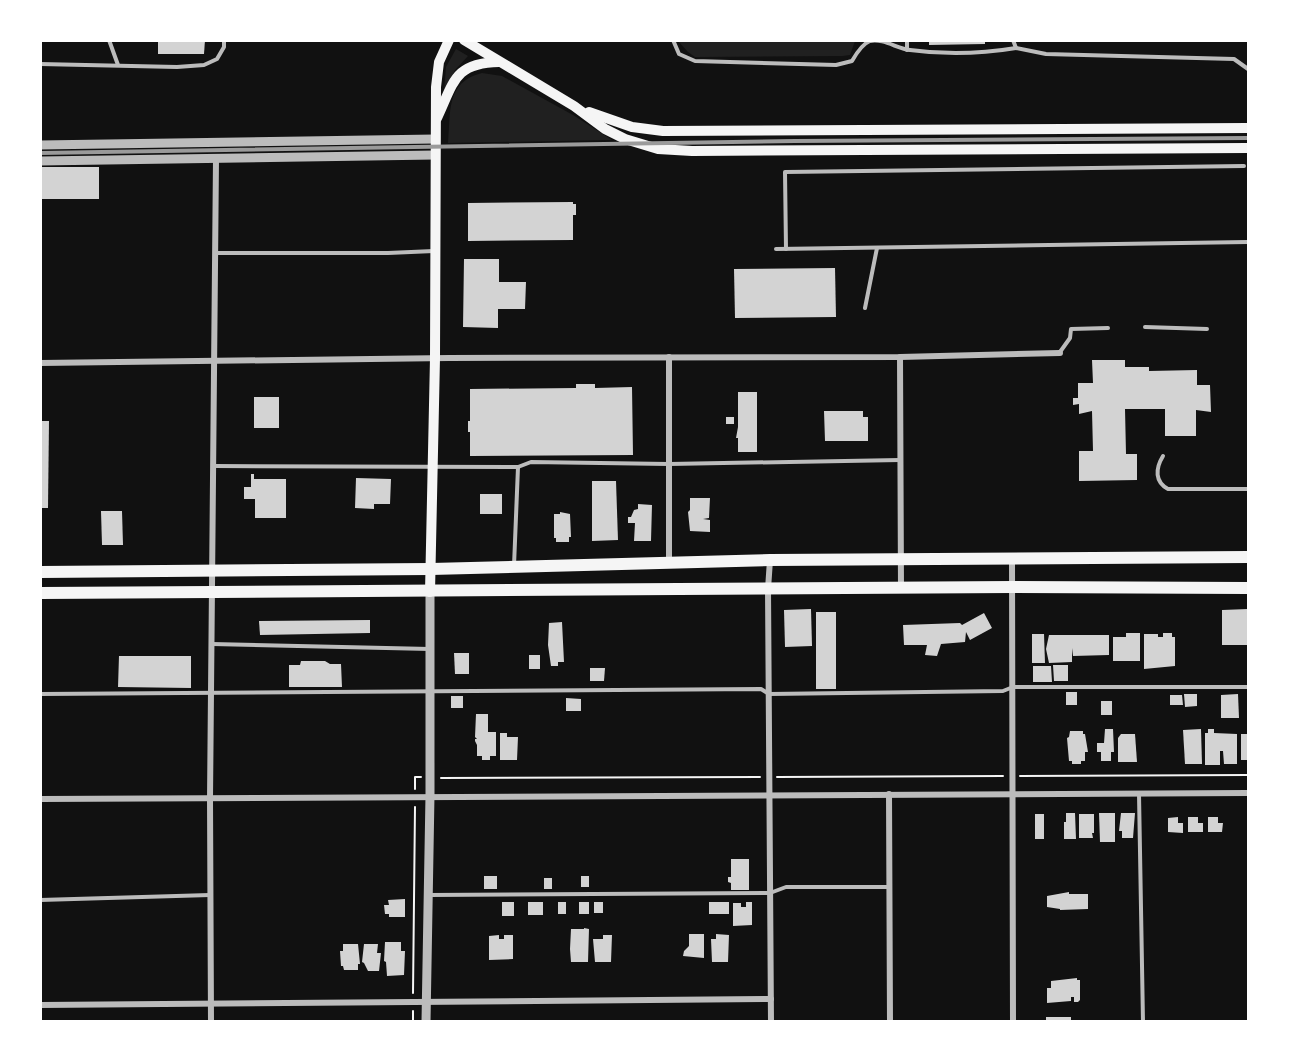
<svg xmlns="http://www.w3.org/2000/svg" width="1289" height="1062" viewBox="0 0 1289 1062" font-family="Montserrat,sans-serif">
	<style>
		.green { fill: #202020 }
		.building { fill: #d3d3d3 }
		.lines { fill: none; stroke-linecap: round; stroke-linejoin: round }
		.path { stroke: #f5f5f5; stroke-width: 2 }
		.service { stroke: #bcbcbc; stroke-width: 4 }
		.minor { stroke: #bcbcbc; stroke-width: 6 }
		.tertiary { stroke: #bcbcbc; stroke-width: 9 }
		.secondary { stroke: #f5f5f5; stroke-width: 10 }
		.trunk { stroke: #f5f5f5; stroke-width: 12 }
		.rail { stroke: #9a9a9a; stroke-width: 4 }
	</style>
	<rect width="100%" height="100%" fill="#111"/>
	<g class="green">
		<path d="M678,41h177l-5,14 -8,1 -147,1 -7,-5z"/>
		<path d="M456,49l12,7 -13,14 -11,22 2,-25z"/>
		<path d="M482,73l20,3 71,39 39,25 -164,3c3,-30 -3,-61 34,-70z"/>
	</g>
	<g class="building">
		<path d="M158,40h47l-1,14h-46z"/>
		<path d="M929,40h56v4l-56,1z"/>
		<rect x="40" y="167" width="59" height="32"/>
		<path d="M573,202v2h3v11h-3v25l-105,1v-38z"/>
		<path d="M464,259h35v23h27l-1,27h-27v19l-35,-1z"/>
		<path d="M835,268l1,49 -101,1 -1,-49z"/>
		<path d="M1092,360h33v7h24v4l48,-1v15h13l1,27 -15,-2v26h-31v-27h-40l1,45h11v26l-58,1v-30h14l-1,-40 -13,3v-10l-6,1v-7h5v-15h15z"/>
		<path d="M576,384h19v4l37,-1 1,68 -163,1v-24h-2v-11h2v-32l106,-1z"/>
		<path d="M738,392h19v60h-19v-14h-2l2,-11z"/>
		<rect x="254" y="397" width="25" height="31"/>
		<path d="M824,411h39v6h5v24h-43z"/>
		<rect x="726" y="417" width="8" height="7"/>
		<path d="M40,421h9l-1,87h-8z"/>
		<path d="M251,474h3v5h32v39h-31v-19h-11v-12h7z"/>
		<path d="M356,478l35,1 -1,25h-16v5l-19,-1z"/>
		<path d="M592,481h24l2,59 -26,1z"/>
		<rect x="480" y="494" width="22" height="20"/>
		<path d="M690,498h20l-1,20 -6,1 7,1v12l-20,-1 -2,-19 2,-2z"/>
		<path d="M638,504l14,1 -1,36h-17l1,-18h-7v-6h3l3,-7 4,-1z"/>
		<path d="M101,511h21l1,34h-21z"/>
		<path d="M560,512l10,2 1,23h-2v5h-13v-4h-2v-24h6z"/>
		<path d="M811,609l1,37 -27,1 -1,-37z"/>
		<path d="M1248,609v36h-26v-35z"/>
		<rect x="816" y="612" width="20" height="77"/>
		<path d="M984,613l8,15 -22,12 -4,-8 -1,10 -24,2 -4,12 -12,-1 2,-10h-23l-1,-20 57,-2 2,2z"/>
		<path d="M370,620v13l-110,2 -1,-14z"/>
		<path d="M562,622l2,40h-6v4h-7l-3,-21 1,-22z"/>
		<path d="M1126,633h14v28h-27v-24h13z"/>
		<path d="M1163,633h9v4h3v29l-31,3v-35h14v3h5z"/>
		<path d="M1032,634h12l1,29h-13z"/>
		<path d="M1049,635h60v20l-36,1 -1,-8v14l-23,1 -3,-14z"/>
		<path d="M454,653h15v21h-14z"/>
		<rect x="529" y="655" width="11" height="14"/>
		<path d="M119,656h72v32l-73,-1z"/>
		<path d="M301,661h24l5,3h11l1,23h-53v-22h11z"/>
		<path d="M1053,665h15v16h-14z"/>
		<path d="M1033,666h18l1,16h-19z"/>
		<path d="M590,668h15l-1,13h-14z"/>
		<rect x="1066" y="692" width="11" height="13"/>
		<path d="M1184,694h13v12l-12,1z"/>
		<path d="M1238,694l1,24h-18v-23z"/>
		<path d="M1170,695h12l1,10h-13z"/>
		<rect x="451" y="696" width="12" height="12"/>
		<path d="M566,698l15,1v12h-15z"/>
		<rect x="1101" y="701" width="11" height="14"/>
		<path d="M476,714h12v18h8v24h-6v4h-8v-4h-5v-11l-2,-4v-2h2l-2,-2z"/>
		<path d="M1105,729h8l1,23h-3v9h-10v-9h-4v-9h7z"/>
		<path d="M1201,729l1,35h-17l-2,-34z"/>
		<path d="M1208,729h6v4l23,1v30h-13l-1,-13h-3v14h-15v-32h3z"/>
		<path d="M1070,731h13v3h2l3,18h-3v9h-4v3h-9v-3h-3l-2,-23 2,-1z"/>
		<path d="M500,733h7v4h11l-1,23h-17z"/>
		<path d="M1121,734h14l2,28h-19v-24z"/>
		<rect x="1241" y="734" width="7" height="26"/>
		<path d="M1066,813h9l1,26h-12v-17h2z"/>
		<path d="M1099,813h16v29h-15z"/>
		<path d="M1121,813h14l-2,25h-11v-7h-3z"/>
		<rect x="1035" y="814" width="9" height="25"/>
		<path d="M1079,814h15v19h-2l1,5h-14z"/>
		<path d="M1178,817v6h5v10l-15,-1v-14z"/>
		<path d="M1188,817h10v6h5v9h-15z"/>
		<path d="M1208,817h10v6h5l-1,9h-14z"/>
		<path d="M731,859h18v31h-18v-7l-3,-1v-5h3z"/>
		<rect x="484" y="876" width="13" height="13"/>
		<rect x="581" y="876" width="8" height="11"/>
		<rect x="544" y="878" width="8" height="11"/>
		<path d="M1069,892v2h19v15l-28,1v-1l-13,-2v-11z"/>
		<path d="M405,899v18h-16v-3h-4l-1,-9h5l-1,-5z"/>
		<rect x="502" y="902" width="12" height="14"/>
		<rect x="528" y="902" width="15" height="13"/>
		<rect x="558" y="902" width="8" height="12"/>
		<rect x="579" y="902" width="10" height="12"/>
		<rect x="594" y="902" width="9" height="11"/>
		<rect x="709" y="902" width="20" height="12"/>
		<path d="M746,902h6v23l-19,1v-23h8v4h5z"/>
		<path d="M584,928l5,1 -1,33h-17l-1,-13 1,-20h13z"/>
		<path d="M689,934h15v24l-21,-2 1,-5 5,-5z"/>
		<path d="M716,934l13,1 -1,27h-16l-1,-23h5z"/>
		<path d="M499,935v4h5v-4h9v24l-24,1v-24z"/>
		<path d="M603,935h9l-1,27h-16l-2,-23h10z"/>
		<path d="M385,942h16v9h4l-1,24 -17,1 -1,-14 -2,-1z"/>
		<path d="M343,944h15l2,20h-2v6h-14l-1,-4h-2l-1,-15h3z"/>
		<path d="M364,944h14l-1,9h4l-2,18h-11l-4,-8 -2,-1z"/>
		<path d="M1077,978v2h3v20l-2,2h-4v-5h-3v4l-24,2v-15h4v-7z"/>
		<rect x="1046" y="1017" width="25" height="5"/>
	</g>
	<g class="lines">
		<g class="path">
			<path d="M1020,776l228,-1"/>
			<path d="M777,777l226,-1"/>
			<path d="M441,778l319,-1"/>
			<path d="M415,789v-12h6"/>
			<path d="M413,993l2,-186"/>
			<path d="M413,1022v-11"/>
		</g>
		<g class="service">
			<path d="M109,40l9,25"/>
			<path d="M673,40l6,14 16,7 141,4 16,-4c4,-7 10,-17 18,-20 13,-3 28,8 40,9 36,5 70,4 106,-2"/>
			<path d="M907,40v10"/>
			<path d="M1013,40l3,8 30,6 188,5 14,10"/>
			<path d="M40,64l137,3 27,-2 13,-6 7,-12v-7"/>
			<path d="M776,249l472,-7"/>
			<path d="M786,249l-1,-77 459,-6"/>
			<path d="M215,253h173l46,-2"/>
			<path d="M865,308l12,-60"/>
			<path d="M1145,327l62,2"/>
			<path d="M1060,352l10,-14 1,-9 37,-1"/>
			<path d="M1163,456c-8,13 -8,26 5,33h80"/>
			<path d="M214,466l304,1 13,-5 138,2 231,-4"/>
			<path d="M514,566l4,-99"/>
			<path d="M212,644l218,5"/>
			<path d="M40,694l721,-5 8,5 234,-3 10,-4h235"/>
			<path d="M1139,794l4,228"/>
			<path d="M429,895l341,-2 16,-6h103"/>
			<path d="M40,900l170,-5"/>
		</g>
		<g class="minor">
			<path d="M669,357v207"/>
			<path d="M900,357l1,232"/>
			<path d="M40,363l409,-5 451,-1 160,-4"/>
			<path d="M770,560l-2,29 3,433"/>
			<path d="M1012,560l1,462"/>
			<path d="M889,794l1,228"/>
			<path d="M40,799l1208,-6"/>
			<path d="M40,1005l731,-6"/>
			<path d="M211,1022l-1,-223 6,-640"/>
		</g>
		<g class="tertiary">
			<path d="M40,145l395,-6"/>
			<path d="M40,161l395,-6"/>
			<path d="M426,1022l4,-227v-203"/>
		</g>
		<g class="secondary">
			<path d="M464,40l110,66 31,23 20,10 33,10 34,2 556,-3"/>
			<path d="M589,112l43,15 31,4 585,-3"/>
			<path d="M437,118c17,-36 17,-55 62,-56"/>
			<path d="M430,592l5,-234 1,-271 3,-25 10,-22"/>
		</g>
		<g class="trunk">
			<path d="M40,572l391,-3 339,-9 478,-3"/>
			<path d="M40,593l973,-6 235,1"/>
		</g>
		<path class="rail" d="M40,153l755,-12 453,-3"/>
	</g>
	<rect width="1289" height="1062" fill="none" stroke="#ffffff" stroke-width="84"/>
</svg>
